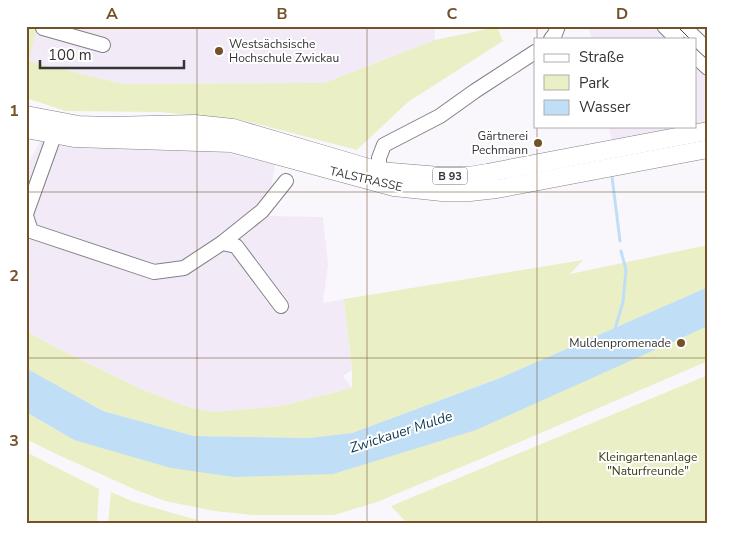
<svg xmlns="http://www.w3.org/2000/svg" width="734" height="550" viewBox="0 0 734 550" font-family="'Nunito Sans',sans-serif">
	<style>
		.built { fill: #f2ebf7 }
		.green { fill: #eaefc5 }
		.water { fill: #c0dff7 }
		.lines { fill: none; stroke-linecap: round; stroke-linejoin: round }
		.stream { stroke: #c0dff7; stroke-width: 3 }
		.minor-casing { stroke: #838085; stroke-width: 16 }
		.major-casing { stroke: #838085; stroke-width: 19 }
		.minor { stroke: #fff; stroke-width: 14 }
		.major { stroke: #fff; stroke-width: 18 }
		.tram { stroke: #4c4a4d; stroke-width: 1 }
		.grid { fill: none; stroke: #735129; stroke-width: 1; stroke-opacity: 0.55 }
		.poi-dot { fill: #735129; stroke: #fff; stroke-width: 2 }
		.labels { text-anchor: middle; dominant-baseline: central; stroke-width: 4; stroke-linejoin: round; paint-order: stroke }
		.shield { fill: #fff; stroke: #727172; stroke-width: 1 }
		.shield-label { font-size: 11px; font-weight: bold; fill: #353436 }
		.poi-label { font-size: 12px; fill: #353436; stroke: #fff; text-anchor: end }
		.street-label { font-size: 12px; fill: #353436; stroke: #fff }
		.park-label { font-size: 12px; fill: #383b0e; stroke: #fff }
		.water-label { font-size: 14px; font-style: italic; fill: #0f3853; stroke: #fff }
		.neatline { fill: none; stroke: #735129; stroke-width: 2 }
		.grid-label { font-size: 16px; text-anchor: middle; font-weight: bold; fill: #735129 }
	</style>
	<rect width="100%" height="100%" fill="#faf7fc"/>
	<g class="built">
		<path d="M37,26h397l1,14 -111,43 -201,1 -95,-23z"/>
		<path d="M589,26h63l13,13h-74z"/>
		<path d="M695,67l13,12v44l-13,2z"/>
		<path d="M608,126h82l-78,14z"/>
		<path d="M40,141l96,7h68l71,16 -8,52 56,1 5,47 -5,39 21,-4 8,71 -9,6 9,12 -71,18 -67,6 -26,-5 -45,-17 -86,-42 -31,-17v-171l4,1z"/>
	</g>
	<g class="green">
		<path d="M26,26h11l-8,35 94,23 201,-1 111,-43 62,-13 6,14 -95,61 -51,48 -111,-29 -86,-9 -94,-1 -40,-13z"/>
		<path d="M708,245v42l-208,91 -148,55 -44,5 -114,-2 -91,-25 -77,-43v-37l31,17 86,42 45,17 26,5 67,-6 71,-18v-18l-8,-71 239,-39 -13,14z"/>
		<path d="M708,326v35l-223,96 -108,45 -43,13h-81l-39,-4 -49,-10 -29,-11 -82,-37 -28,-14v-27l48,28 160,37 430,-133z"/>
		<path d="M708,375v148l-300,1 -17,-18z"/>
		<path d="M26,452l73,37 -2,35h-71z"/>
		<path d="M111,492l23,10 77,22h-103z"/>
	</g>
	<path class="water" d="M708,287v39l-232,104 -143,44 -99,3 -63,-9 -97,-28 -48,-28v-44l77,43 91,25 114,2 44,-5 148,-55z"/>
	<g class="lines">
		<g class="stream">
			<path d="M612,177l8,64"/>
			<path d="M615,329l8,-27 3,-32 -5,-19"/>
		</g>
		<g class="minor-casing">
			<g id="minor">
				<path d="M44,26l-1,2 60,17"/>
				<path d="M664,26l13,13"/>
				<path d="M683,26l25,24"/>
				<path d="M551,39l4,-5 3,-8"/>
				<path d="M695,56l13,12"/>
				<path d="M379,171v-13l5,-13 56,-29 35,-25 60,-39"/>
				<path d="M26,214l32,-89"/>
				<path d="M26,216l5,15 123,41 30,-4 38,-25 14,3 45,60"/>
				<path d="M222,243l40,-32 24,-30"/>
			</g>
		</g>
		<g class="major-casing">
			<g id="major">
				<path d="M26,115l53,10 28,1 88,-2 38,4 146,43 61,5h29l18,-3 221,-42"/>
				<path d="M26,129l48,9 157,5 163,44 48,5h28l27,-3 211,-40"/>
			</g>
		</g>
		<use href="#minor" class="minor"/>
		<use href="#major" class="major"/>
		<g class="tram">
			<path d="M677,26l13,13"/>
			<path d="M695,48l13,12"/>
		</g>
	</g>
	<path class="grid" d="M197,26v498M367,26v498M537,26v13M537,126v398M26,192h682M26,358h682"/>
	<g class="poi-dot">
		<circle cx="219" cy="51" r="5"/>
		<circle cx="538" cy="143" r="5"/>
		<circle cx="681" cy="343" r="5"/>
	</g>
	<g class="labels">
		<rect class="shield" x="432.5" y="167.5" width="35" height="17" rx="4"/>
		<g class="shield-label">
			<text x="450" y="176">B 93</text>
		</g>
		<g class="poi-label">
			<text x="229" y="44" text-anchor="start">Westsächsische<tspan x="229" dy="14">Hochschule Zwickau</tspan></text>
			<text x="528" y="136">Gärtnerei<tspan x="528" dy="14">Pechmann</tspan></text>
			<text x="671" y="343">Muldenpromenade</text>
		</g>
		<g class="street-label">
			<text transform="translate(366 179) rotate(13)">TALSTRASSE</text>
		</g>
		<g class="park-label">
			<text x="648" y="457">Kleingartenanlage<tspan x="648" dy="14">"Naturfreunde"</tspan></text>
		</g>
		<g class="water-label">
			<text transform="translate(401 432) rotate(-18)">Zwickauer Mulde</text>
		</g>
	</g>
	<rect width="734" height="550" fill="none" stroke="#ffffff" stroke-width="55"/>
	<rect x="534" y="38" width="162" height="90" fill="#ffffff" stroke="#aeaeaf"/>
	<rect x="544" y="54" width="25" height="8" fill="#ffffff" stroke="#aeaeaf"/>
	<text x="579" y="62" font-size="15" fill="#353436">Straße</text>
	<rect x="544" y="75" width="25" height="15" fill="#eaefc5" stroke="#aeaeaf"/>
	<text x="579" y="88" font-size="15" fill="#353436">Park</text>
	<rect x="544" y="100" width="25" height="15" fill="#c0dff7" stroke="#aeaeaf"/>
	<text x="579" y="112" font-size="15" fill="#353436">Wasser</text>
	<path d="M40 60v8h144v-8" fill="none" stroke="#353436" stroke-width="2.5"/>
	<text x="48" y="60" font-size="15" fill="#353436" stroke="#ffffff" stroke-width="4" paint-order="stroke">100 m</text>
	<rect x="28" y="28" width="678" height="494" class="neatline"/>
	<g class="grid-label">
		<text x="112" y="19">A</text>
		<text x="282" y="19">B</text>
		<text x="452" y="19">C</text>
		<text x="622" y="19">D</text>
		<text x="14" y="116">1</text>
		<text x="14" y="281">2</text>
		<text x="14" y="446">3</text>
	</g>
</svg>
